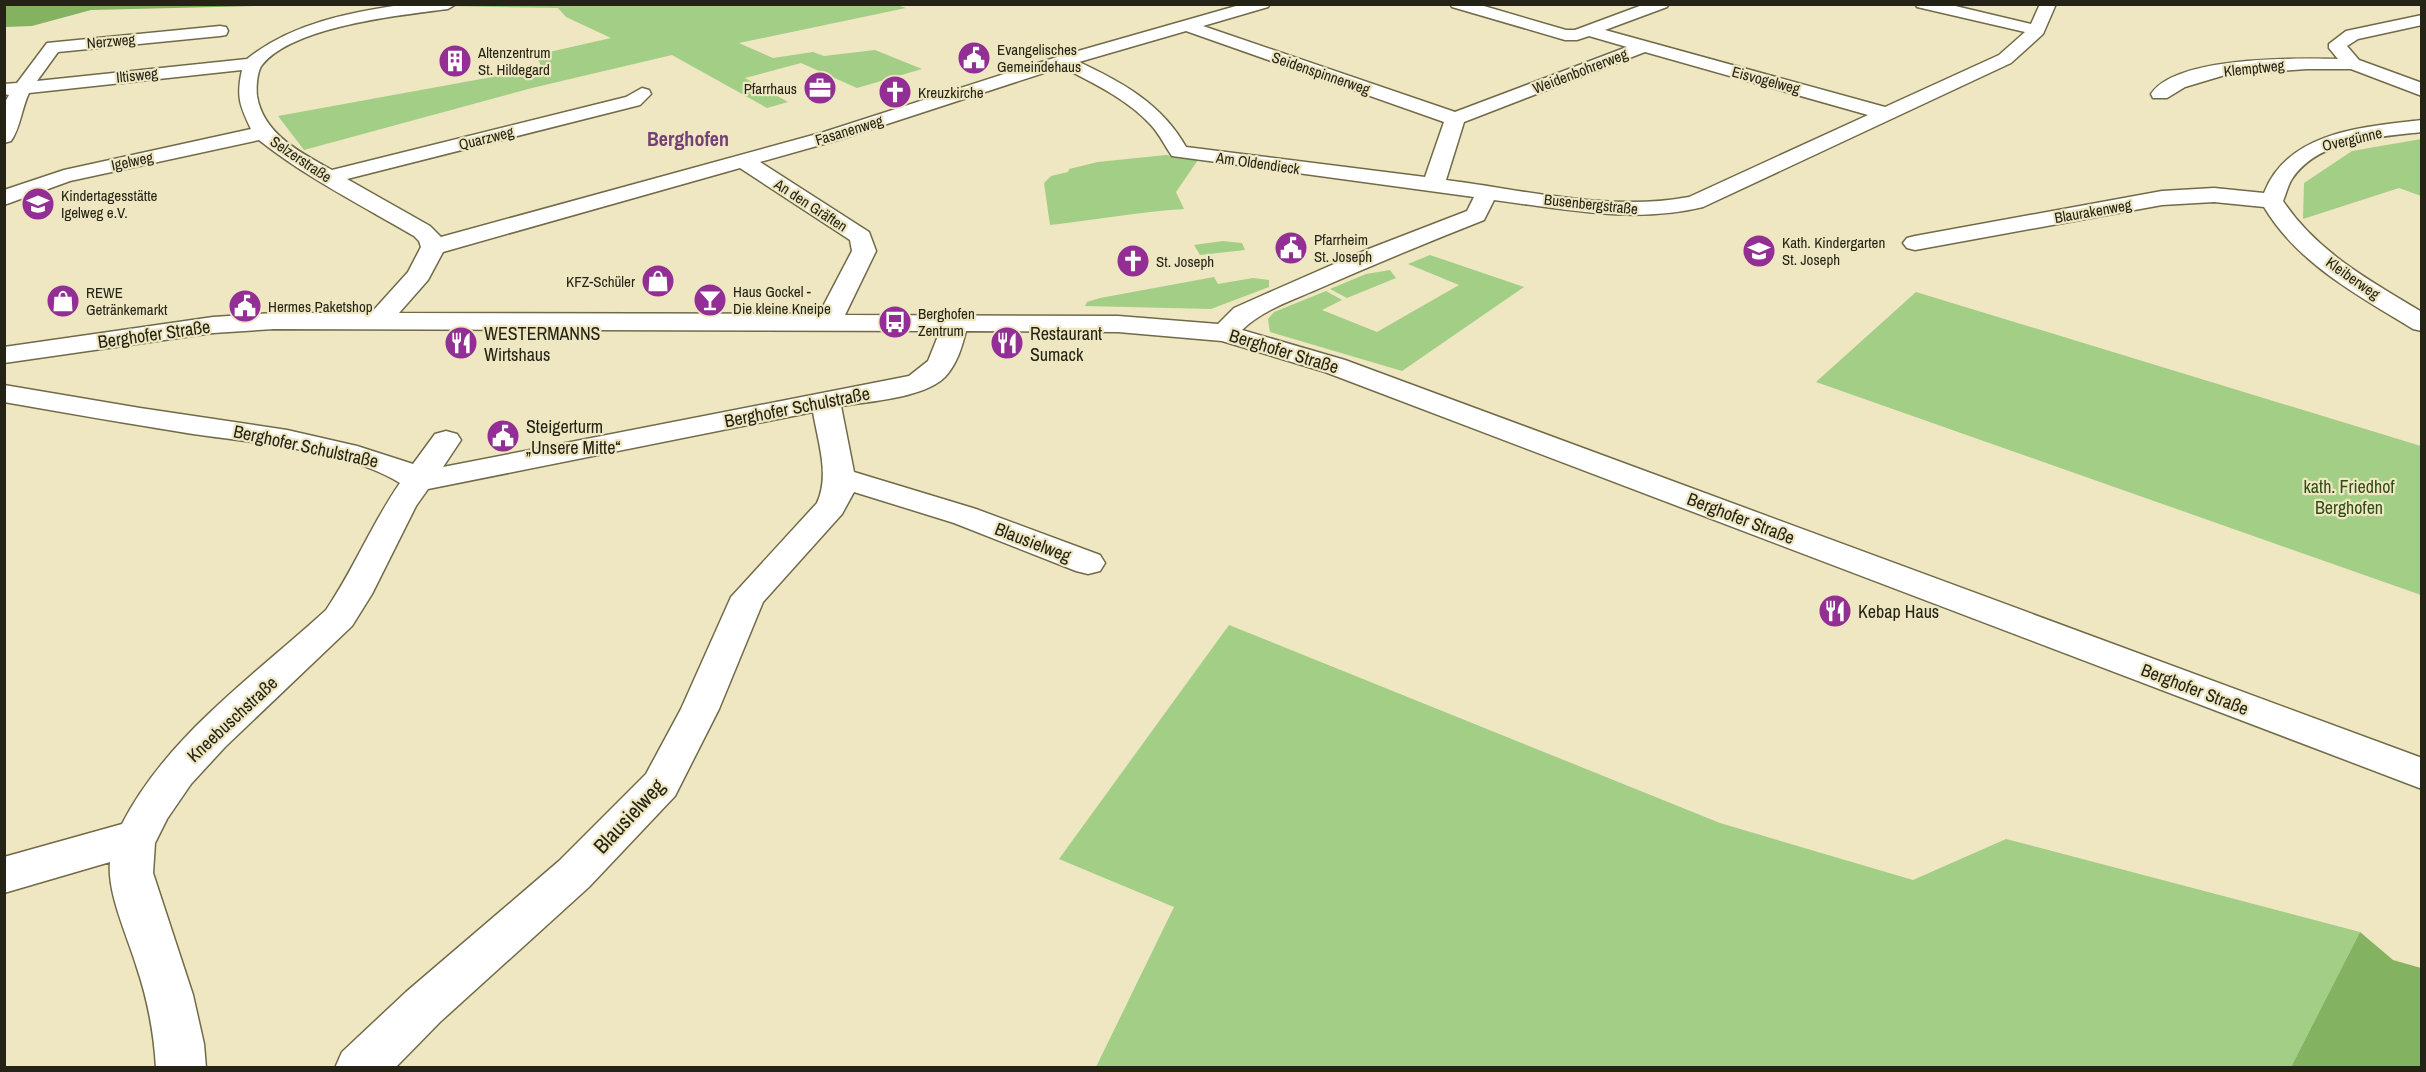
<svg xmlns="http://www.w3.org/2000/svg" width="2426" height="1072" viewBox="0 0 2426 1072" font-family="'Archivo Narrow',sans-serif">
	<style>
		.green { fill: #a3ce85 }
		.forest { fill: #83b260 }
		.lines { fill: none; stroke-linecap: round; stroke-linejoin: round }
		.minor-casing { stroke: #706a48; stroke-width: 3 }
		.minor { fill: #fff; fill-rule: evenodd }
		.labels { text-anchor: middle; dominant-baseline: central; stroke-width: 4.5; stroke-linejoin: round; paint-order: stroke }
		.far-street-label { font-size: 15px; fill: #252315; stroke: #eee7c2 }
		.far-poi-label { font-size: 15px; fill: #252315; stroke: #eee7c2; text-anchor: start }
		.poi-label { font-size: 18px; fill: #252315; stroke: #eee7c2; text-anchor: start }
		.street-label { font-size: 18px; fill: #252315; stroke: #eee7c2 }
		.park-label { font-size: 18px; fill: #2f4d14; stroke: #eee7c2 }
		.far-district-label { font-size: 20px; font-weight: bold; fill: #744174; stroke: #eee7c2 }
		.near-street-label { font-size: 21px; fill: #252315; stroke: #eee7c2 }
	</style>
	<rect width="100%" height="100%" fill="#eee7c2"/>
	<g class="green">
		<path d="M454,5h443l9,3 -167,35 34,15 40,-6 11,4 51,-6 47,19 -65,19 -56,-25 -56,15 43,24 -21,6 -95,-53 -140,33 -228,62 -26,-34 264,-48 -6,-13 75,-17 -45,-21 -8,-9 -115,-2z"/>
		<path d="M2421,139v57l-22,-8 -96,31 1,-36 48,-32z"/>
		<path d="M1166,155l32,5 -22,32 8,17c-45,3 -89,11 -134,16l-6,-42 7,-7 17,-4 1,-3 29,-7z"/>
		<path d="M1223,241l19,2 3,7 -45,5 -6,-10z"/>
		<path d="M1430,255l94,32 -122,84 -132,-39 -2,-13 6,-7 52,-21 16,9 -20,10 55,22 82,-47 -51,-21z"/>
		<path d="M1390,270l6,8 -49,20 -17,-9 36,-15z"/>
		<path d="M1214,277l4,7 35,-6 16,2v7l-58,22 -126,-3 2,-4 13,-4z"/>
		<path d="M1916,292l505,154v149l-605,-213z"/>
		<path d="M1229,625l491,198 193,57 93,-41 354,93 -69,135h-1195l78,-160 -115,-48z"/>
	</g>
	<g class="forest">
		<path d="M5,4h287v1l-201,5 -59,16 -27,1z"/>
		<path d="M2360,932l33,28 28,8v99h-130z"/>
	</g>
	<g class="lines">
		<g class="minor-casing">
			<g id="minor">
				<path d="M407,4h49l-8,5c-47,6 -155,17 -186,56 -5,6 -6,23 -5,31 6,38 44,57 75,74l294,-73 16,-9 7,2 2,4 -11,11 -293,74 83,47 11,11 383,-105 233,-75 186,-53h27l-2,3 -65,19 252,86 172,-65 -38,-11 -12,4h-12l-113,-33 -2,-3h27l89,26h9l70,-26h24l-2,3 -62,23 280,77 114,-52 26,-23 -108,-25 -2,-3h32l84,20 9,-20h16l-13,30 -32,29 -308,144c-70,17 -139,2 -209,-7l-10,20c-56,22 -111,45 -166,69 -25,11 -56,21 -76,41l103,30 1077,398v31l-1097,-417 -103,-31 -104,-9 -152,-1c-4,16 -9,33 -21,46 -21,21 -75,24 -104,29l13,66 122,37 124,46 5,8 -5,8 -12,3 -12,-3 -122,-48 -100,-31 -12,22 -79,88 -44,107 -44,87 -86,91 -149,135 -45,46h-60l7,-16 64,-60 153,-131 87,-87 35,-65 50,-112 86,-94c13,-28 1,-61 -4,-91l-385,77 -12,17 -44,88 -20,32 -127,121 -34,37 -24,35 -12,24 -2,30 40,122 11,49 2,24h-50c-2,-35 -8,-67 -19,-100 -9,-31 -30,-74 -27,-106l-106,31v-36l118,-33c45,-88 133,-149 204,-214 28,-41 46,-87 74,-127 -53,-33 -145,-40 -207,-49 -63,-10 -126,-21 -189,-32v-17l136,23 147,22 70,16 56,18 22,-30 11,-3 11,3 4,6 -18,27 466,-91 19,-15 12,-30 -666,-2 -61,4 -209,30v-16l209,-30 61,-4h97l37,-41 13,-25 -2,-6 -5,-5c-53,-31 -107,-58 -155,-96l-189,41 -66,24v-15l60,-20 187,-41c-11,-23 -15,-32 -9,-59l-213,23c-7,14 -9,36 -18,48l-7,2v-39l5,-9 -5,-1v-10l13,-1 30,-40 173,-17 6,1 2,4 -2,4 -6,1 -162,16 -21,29 210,-22c45,-36 104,-47 160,-55zM1186,31l258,91 -19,55 -239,-30c-24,-43 -64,-65 -107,-85zM1645,52l223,63 -179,82c-80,15 -164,-7 -243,-17l18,-58zM1062,67c31,16 65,32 89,58 9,10 14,21 21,31l302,41 -7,14 -101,39 -105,46 -27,12 -16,16 -100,-8 -273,-1 31,-64 -7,-19 -109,-70 78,-22zM740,168l110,72 2,11 -33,63 -420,-1 29,-33 15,-28z"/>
				<path d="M2422,15v10l-64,14 -11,7 12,14 63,23v13l-71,-27h-44l-82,6 -40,12 -18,11h-14l-2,-4c25,-38 145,-36 187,-35l-9,-11v-4l17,-13z"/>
				<path d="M2422,120v12c-43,5 -104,7 -130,47 -4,6 -6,15 -9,22 34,51 87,80 139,111v19l-9,-2c-55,-34 -115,-65 -149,-122l-50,-5 -52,3 -247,45 -8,-2 -4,-5 4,-5 8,-2 247,-45 52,-3 50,5c24,-62 100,-66 158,-73z"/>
			</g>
		</g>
		<use href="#minor" class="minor"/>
	</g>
	<defs>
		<g id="civic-disc" transform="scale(1.725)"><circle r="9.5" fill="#922e94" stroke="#eee7c2"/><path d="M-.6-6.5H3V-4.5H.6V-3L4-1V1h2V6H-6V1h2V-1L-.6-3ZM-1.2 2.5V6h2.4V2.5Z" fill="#fff"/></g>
		<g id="building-disc" transform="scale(1.725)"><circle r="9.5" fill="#922e94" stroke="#eee7c2"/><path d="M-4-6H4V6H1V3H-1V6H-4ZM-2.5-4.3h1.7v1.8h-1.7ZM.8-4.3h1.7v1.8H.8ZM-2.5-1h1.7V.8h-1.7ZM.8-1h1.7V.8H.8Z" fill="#fff"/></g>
		<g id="office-disc" transform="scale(1.725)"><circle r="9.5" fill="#922e94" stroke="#eee7c2"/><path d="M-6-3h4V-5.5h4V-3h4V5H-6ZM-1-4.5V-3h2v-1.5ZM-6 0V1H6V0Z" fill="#fff"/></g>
		<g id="church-disc" transform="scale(1.725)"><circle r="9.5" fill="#922e94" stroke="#eee7c2"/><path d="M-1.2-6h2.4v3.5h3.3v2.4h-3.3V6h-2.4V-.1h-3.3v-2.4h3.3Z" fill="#fff"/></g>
		<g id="school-disc" transform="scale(1.725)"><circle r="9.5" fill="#922e94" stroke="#eee7c2"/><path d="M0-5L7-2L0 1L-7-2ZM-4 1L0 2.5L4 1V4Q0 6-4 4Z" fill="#fff"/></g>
		<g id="shop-disc" transform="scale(1.725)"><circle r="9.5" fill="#922e94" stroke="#eee7c2"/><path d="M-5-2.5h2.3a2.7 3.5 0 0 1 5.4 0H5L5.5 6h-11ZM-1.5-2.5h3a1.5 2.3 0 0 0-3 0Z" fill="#fff"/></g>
		<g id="bar-disc" transform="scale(1.725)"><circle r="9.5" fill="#922e94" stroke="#eee7c2"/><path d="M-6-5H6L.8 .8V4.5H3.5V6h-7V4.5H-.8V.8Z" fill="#fff"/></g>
		<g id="bus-disc" transform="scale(1.725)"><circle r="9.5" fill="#922e94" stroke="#eee7c2"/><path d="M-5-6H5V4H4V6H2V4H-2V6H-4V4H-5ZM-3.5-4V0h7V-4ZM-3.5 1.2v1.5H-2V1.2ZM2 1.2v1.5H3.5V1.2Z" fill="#fff"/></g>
		<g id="restaurant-disc" transform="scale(1.725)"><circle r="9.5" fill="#922e94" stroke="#eee7c2"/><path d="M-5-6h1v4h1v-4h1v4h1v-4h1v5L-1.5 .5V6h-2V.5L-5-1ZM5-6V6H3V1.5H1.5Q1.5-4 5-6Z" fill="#fff"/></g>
	</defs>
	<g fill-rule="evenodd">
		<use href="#civic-disc" x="974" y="58"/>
		<use href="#building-disc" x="455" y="61"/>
		<use href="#office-disc" x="820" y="88"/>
		<use href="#church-disc" x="895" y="92"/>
		<use href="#school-disc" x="38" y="204"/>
		<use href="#civic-disc" x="1291" y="248"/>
		<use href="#school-disc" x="1759" y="251"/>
		<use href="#church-disc" x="1133" y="261"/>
		<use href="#shop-disc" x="658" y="281"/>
		<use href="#bar-disc" x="710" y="300"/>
		<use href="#shop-disc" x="63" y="301"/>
		<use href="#civic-disc" x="245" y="306"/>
		<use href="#bus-disc" x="895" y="322"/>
		<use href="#restaurant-disc" x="461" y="343"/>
		<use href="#restaurant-disc" x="1007" y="343"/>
		<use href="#civic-disc" x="503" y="436"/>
		<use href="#restaurant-disc" x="1835" y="611"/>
	</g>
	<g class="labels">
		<g class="far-street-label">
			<text transform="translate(111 41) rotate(-5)">Nerzweg</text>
			<text transform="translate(2254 68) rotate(-6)">Klemptweg</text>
			<text transform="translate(1580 71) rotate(-21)">Weidenbohrerweg</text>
			<text transform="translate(1321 73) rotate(19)">Seidenspinnerweg</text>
			<text transform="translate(137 75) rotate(-6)">Iltisweg</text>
			<text transform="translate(1766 80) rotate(15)">Eisvogelweg</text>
			<text transform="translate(849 130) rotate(-17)">Fasanenweg</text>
			<text transform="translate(486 138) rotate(-14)">Quarzweg</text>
			<text transform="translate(2352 139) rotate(-13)">Overgünne</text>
			<text transform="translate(301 159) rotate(34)">Selzerstraße</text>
			<text transform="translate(132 161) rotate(-12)">Igelweg</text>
			<text transform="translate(1258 163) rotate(8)">Am Oldendieck</text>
			<text transform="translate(1591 204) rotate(6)">Busenbergstraße</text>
			<text transform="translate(811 205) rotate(33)">An den Gräften</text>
			<text transform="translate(2093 211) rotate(-10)">Blaurakenweg</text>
			<text transform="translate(2353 278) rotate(35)">Kleiberweg</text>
		</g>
		<g class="far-poi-label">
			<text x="997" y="49">Evangelisches<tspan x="997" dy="17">Gemeindehaus</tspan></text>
			<text x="478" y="52">Altenzentrum<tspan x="478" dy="17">St. Hildegard</tspan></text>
			<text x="797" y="88" text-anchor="end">Pfarrhaus</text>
			<text x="918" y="92">Kreuzkirche</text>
			<text x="61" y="195">Kindertagesstätte<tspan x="61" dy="17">Igelweg e.V.</tspan></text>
			<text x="1314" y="239">Pfarrheim<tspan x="1314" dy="17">St. Joseph</tspan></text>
			<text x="1782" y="242">Kath. Kindergarten<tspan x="1782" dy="17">St. Joseph</tspan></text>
			<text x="1156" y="261">St. Joseph</text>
			<text x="635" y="281" text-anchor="end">KFZ-Schüler</text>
			<text x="733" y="291">Haus Gockel -<tspan x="733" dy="17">Die kleine Kneipe</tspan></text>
			<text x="86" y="292">REWE<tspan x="86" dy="17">Getränkemarkt</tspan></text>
			<text x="268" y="306">Hermes Paketshop</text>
			<text x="918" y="313">Berghofen<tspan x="918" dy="17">Zentrum</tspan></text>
		</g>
		<g class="poi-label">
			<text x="484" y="333">WESTERMANNS<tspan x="484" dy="21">Wirtshaus</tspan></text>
			<text x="1030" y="333">Restaurant<tspan x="1030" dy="21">Sumack</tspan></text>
			<text x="526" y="426">Steigerturm<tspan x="526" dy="21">„Unsere Mitte“</tspan></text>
			<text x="1858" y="611">Kebap Haus</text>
		</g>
		<g class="street-label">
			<text transform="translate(154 334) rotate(-8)">Berghofer Straße</text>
			<text transform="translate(1284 351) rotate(17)">Berghofer Straße</text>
			<text transform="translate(797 407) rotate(-11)">Berghofer Schulstraße</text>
			<text transform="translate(306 446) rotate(12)">Berghofer Schulstraße</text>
			<text transform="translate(1741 518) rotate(21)">Berghofer Straße</text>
			<text transform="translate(1033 542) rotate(21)">Blausielweg</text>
			<text transform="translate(2195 689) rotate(21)">Berghofer Straße</text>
			<text transform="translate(232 719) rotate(-43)">Kneebuschstraße</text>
		</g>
		<g class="park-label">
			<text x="2349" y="486">kath. Friedhof<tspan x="2349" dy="21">Berghofen</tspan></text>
		</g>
		<g class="far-district-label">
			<text x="688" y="138">Berghofen</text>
		</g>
		<g class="near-street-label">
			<text transform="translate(629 816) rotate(-47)">Blausielweg</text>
		</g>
	</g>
	<rect width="2426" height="1072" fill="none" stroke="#252315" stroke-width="12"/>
</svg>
